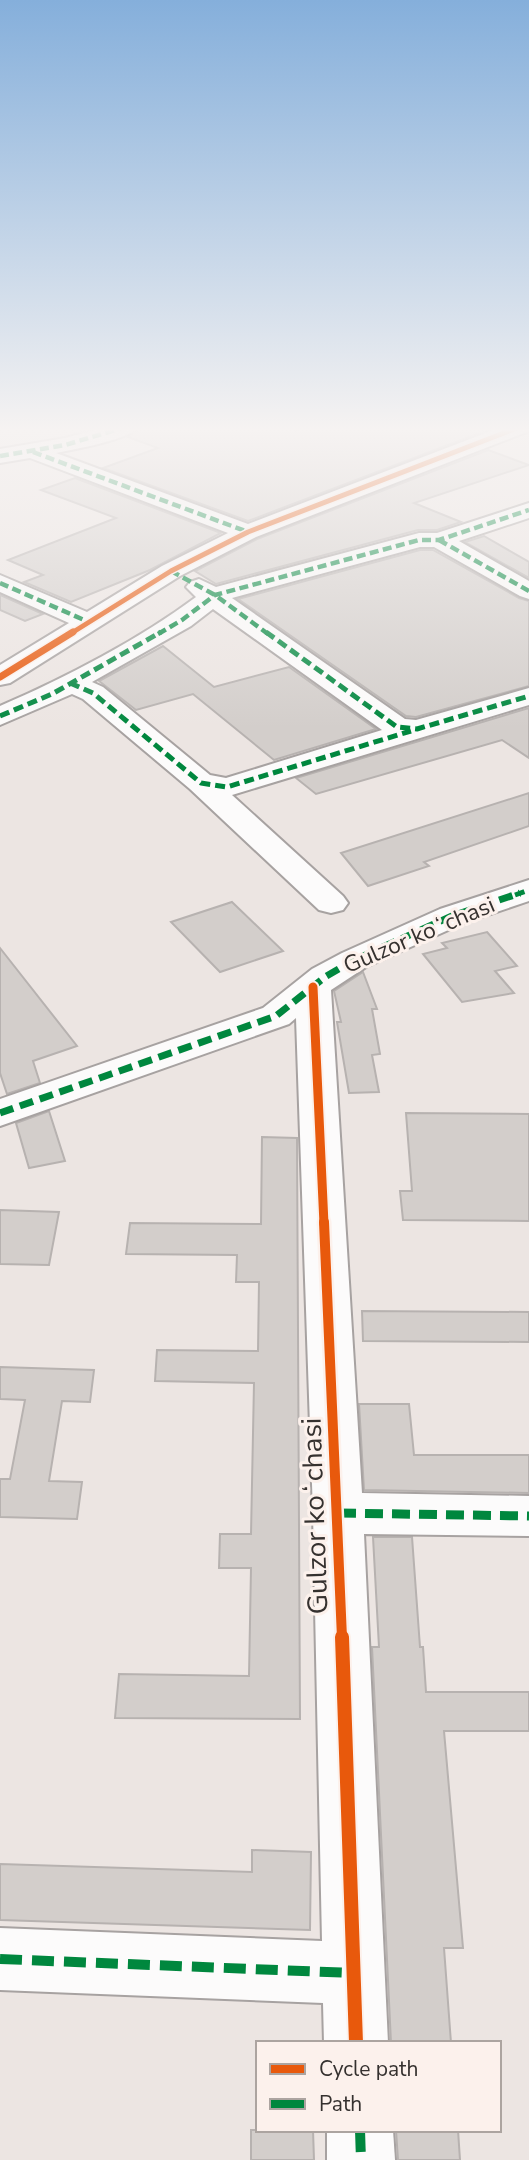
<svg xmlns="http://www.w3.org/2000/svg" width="529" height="2160" viewBox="0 0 529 2160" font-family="'Nunito Sans',sans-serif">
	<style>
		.building { fill: #d3cecb; stroke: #b7b2b0; stroke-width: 2 }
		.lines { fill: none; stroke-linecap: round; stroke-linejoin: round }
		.minor-casing { stroke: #a7a2a1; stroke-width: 4 }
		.minor { fill: #fcfbfb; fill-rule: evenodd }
		.quiet-far4 { stroke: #00873e; stroke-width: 4.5; stroke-dasharray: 9 4.5; stroke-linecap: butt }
		.quiet-far3 { stroke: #00873e; stroke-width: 5; stroke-dasharray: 10 5; stroke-linecap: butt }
		.quiet-far2 { stroke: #00873e; stroke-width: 7; stroke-dasharray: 14 7; stroke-linecap: butt }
		.quiet-far1 { stroke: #00873e; stroke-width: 9; stroke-dasharray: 18 9; stroke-linecap: butt }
		.quiet { stroke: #00873e; stroke-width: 10; stroke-dasharray: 22 10; stroke-linecap: butt }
		.cycleway-far4-casing { stroke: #fcf1ec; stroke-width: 8 }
		.cycleway-far3-casing { stroke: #fcf1ec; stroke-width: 10 }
		.cycleway-far2-casing { stroke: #fcf1ec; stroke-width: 13 }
		.cycleway-far1-casing { stroke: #fcf1ec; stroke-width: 15 }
		.cycleway-casing { stroke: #fcf1ec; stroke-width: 18 }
		.cycleway-far4 { stroke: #e8590c; stroke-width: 5 }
		.cycleway-far3 { stroke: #e8590c; stroke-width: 7 }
		.cycleway-far2 { stroke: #e8590c; stroke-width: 9 }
		.cycleway-far1 { stroke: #e8590c; stroke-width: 10 }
		.cycleway { stroke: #e8590c; stroke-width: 14 }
		.labels { text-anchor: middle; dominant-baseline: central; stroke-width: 6; stroke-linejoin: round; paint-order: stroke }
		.street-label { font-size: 23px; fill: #35312f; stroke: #fcf1ec }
		.near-street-label { font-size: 28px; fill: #35312f; stroke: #fcf1ec }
	</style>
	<rect width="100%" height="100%" fill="#ece5e2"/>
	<g class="building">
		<path d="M142,426h135l19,5 15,-5h187l-250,95 -145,-53 55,-20 -30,-11z"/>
		<path d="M488,450l41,15 -115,38 47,19 -24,8h-19l-202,54 -21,-13 62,-32z"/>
		<path d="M75,478l146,55 -71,37 -79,32 -47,-20 19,-7 -35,-15 108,-42 -75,-28z"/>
		<path d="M484,536l45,26v16l-64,-36z"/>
		<path d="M420,550h13l86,48 10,3v85l-113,31 -10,-1 -168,-117z"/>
		<path d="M0,595l43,19 -18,7 -25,-11z"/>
		<path d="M163,646l51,41 75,-20 87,62 -102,31 -81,-66 -57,16 -37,-29z"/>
		<path d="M529,708v50l-27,-18 -186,54 -20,-16z"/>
		<path d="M529,793v33l-105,36 5,4 -61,20 -27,-33z"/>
		<path d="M232,902l51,49 -63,21 -49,-50z"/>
		<path d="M487,932l30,34 -22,5 19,22 -52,9 -39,-48 24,-6 -5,-5z"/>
		<path d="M0,948l77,98 -44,15 7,22 -33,11 -7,-21z"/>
		<path d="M363,972l14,37h-5l8,45 -8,1 7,37 -30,1 -12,-71h4l-7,-31z"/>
		<path d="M49,1111l16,50 -36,7 -13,-45z"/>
		<path d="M406,1113l123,1v107l-126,-1 -3,-29h12z"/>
		<path d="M262,1137l35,1 3,581 -185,-1 4,-44 130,2 2,-108h-32l1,-34h31l3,-151 -99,-2 2,-31 101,1 1,-69h-23l1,-27 -111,-1 4,-31 131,1z"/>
		<path d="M0,1210l59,2 -10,53 -49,-1z"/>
		<path d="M362,1311l167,1v30l-166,-1z"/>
		<path d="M0,1367l94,3 -4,32 -28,-1 -13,80 33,1 -5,37 -77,-2v-38h10l15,-79 -25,-1z"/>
		<path d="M359,1404h50l5,51h115v38l-165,-3z"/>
		<path d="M373,1537h39l8,110h3l3,45h103v39h-85l19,217h-19l7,95h-60l-19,-396h7z"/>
		<path d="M252,1850l59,2 -1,78 -310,-10v-56l252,8z"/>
		<path d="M251,2130h62l1,30h-63z"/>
		<path d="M396,2130h62l2,30h-62z"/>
	</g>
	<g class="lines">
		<g class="minor-casing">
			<g id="minor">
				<path d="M110,426h30c-11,14 -65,23 -84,27l192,71 256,-98h25v5l-273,106 -76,39 -170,107 -10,2v-20l69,-42 -69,-31v-17l87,37 75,-46 66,-33 -198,-75 -30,5v-14l65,-11z"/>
				<path d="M529,503v15l-70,23 70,40v18l-9,-3 -86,-49h-14l-188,51 173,121 11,1 113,-32v17l-297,90 111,101 5,7 -5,7 -12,3 -12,-3 -129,-121 -107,-90 -11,-5 -72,31v-19c65,-28 140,-67 196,-109l-10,-10 4,-5 9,-3 17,8 203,-54h18zM213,609l169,121 -156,48 -16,-3 -107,-88 -11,-5 99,-56z"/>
				<path d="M529,880v21l-65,22 -98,44 -35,23 31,503 167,3v40l-165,-2 24,509h-64l-1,-40 -323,-13v-62l322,13 -9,-428 -17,-495 -7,6 -289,102v-27l263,-91 49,-39 30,-16 98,-44z"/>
				<path d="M327,2130h66l2,30h-68z"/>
			</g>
		</g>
		<use href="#minor" class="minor"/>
		<g class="quiet-far4">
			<path d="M33,452l215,80"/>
			<path d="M0,456l65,-11 64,-19"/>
			<path d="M439,540l90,51"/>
			<path d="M171,571l44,24 53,39"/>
			<path d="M0,583l91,40"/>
			<path d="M158,634l24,-14 33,-25 204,-55h20l90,-30"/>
		</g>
		<g class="quiet-far3">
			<path d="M266,632l131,95 20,2 112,-33"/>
			<path d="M70,683l23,10 108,90 26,4 184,-56"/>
			<path d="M0,716l52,-22 109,-62"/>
			<path d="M515,895l14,-5"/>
		</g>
		<path class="quiet-far2" d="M0,1113l276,-97 49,-39 29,-17 98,-44 68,-23"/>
		<path class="quiet-far1" d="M338,1513l191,3"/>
		<g class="quiet">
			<path d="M0,1959l353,14"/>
			<path d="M360,2130l1,30"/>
		</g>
		<g class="cycleway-far4-casing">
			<path id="cycleway-far4" d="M70,634l101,-63 77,-39 274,-106"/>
		</g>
		<g class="cycleway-far3-casing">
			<path id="cycleway-far3" d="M0,677l73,-45"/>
		</g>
		<g class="cycleway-far2-casing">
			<path id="cycleway-far2" d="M313,987l11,237"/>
		</g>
		<g class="cycleway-far1-casing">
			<path id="cycleway-far1" d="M324,1222l18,416"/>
		</g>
		<g class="cycleway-casing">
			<path id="cycleway" d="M342,1637l14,406"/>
		</g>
		<use href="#cycleway-far4" class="cycleway-far4"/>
		<use href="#cycleway-far3" class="cycleway-far3"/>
		<use href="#cycleway-far2" class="cycleway-far2"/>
		<use href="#cycleway-far1" class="cycleway-far1"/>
		<use href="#cycleway" class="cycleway"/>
	</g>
	<linearGradient id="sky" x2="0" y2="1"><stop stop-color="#85afdb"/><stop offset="0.59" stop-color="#f6f3f2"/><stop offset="1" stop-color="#f6f3f2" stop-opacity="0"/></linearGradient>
	<rect width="529" height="728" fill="url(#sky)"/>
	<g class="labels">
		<g class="street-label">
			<text transform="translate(419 935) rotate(-23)">Gulzor koʻchasi</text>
		</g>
		<g class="near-street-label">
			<text transform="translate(315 1516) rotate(-92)">Gulzor koʻchasi</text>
		</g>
	</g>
	<rect x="256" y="2041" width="245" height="91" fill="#fcf1ec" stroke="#aca4a0" stroke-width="2"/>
	<rect x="270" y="2064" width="35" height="10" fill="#e8590c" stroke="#aca4a0" stroke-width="2"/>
	<text x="319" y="2076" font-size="21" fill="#35312f">Cycle path</text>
	<rect x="270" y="2099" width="35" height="10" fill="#00873e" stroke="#aca4a0" stroke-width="2"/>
	<text x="319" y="2111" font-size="21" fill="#35312f">Path</text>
</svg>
